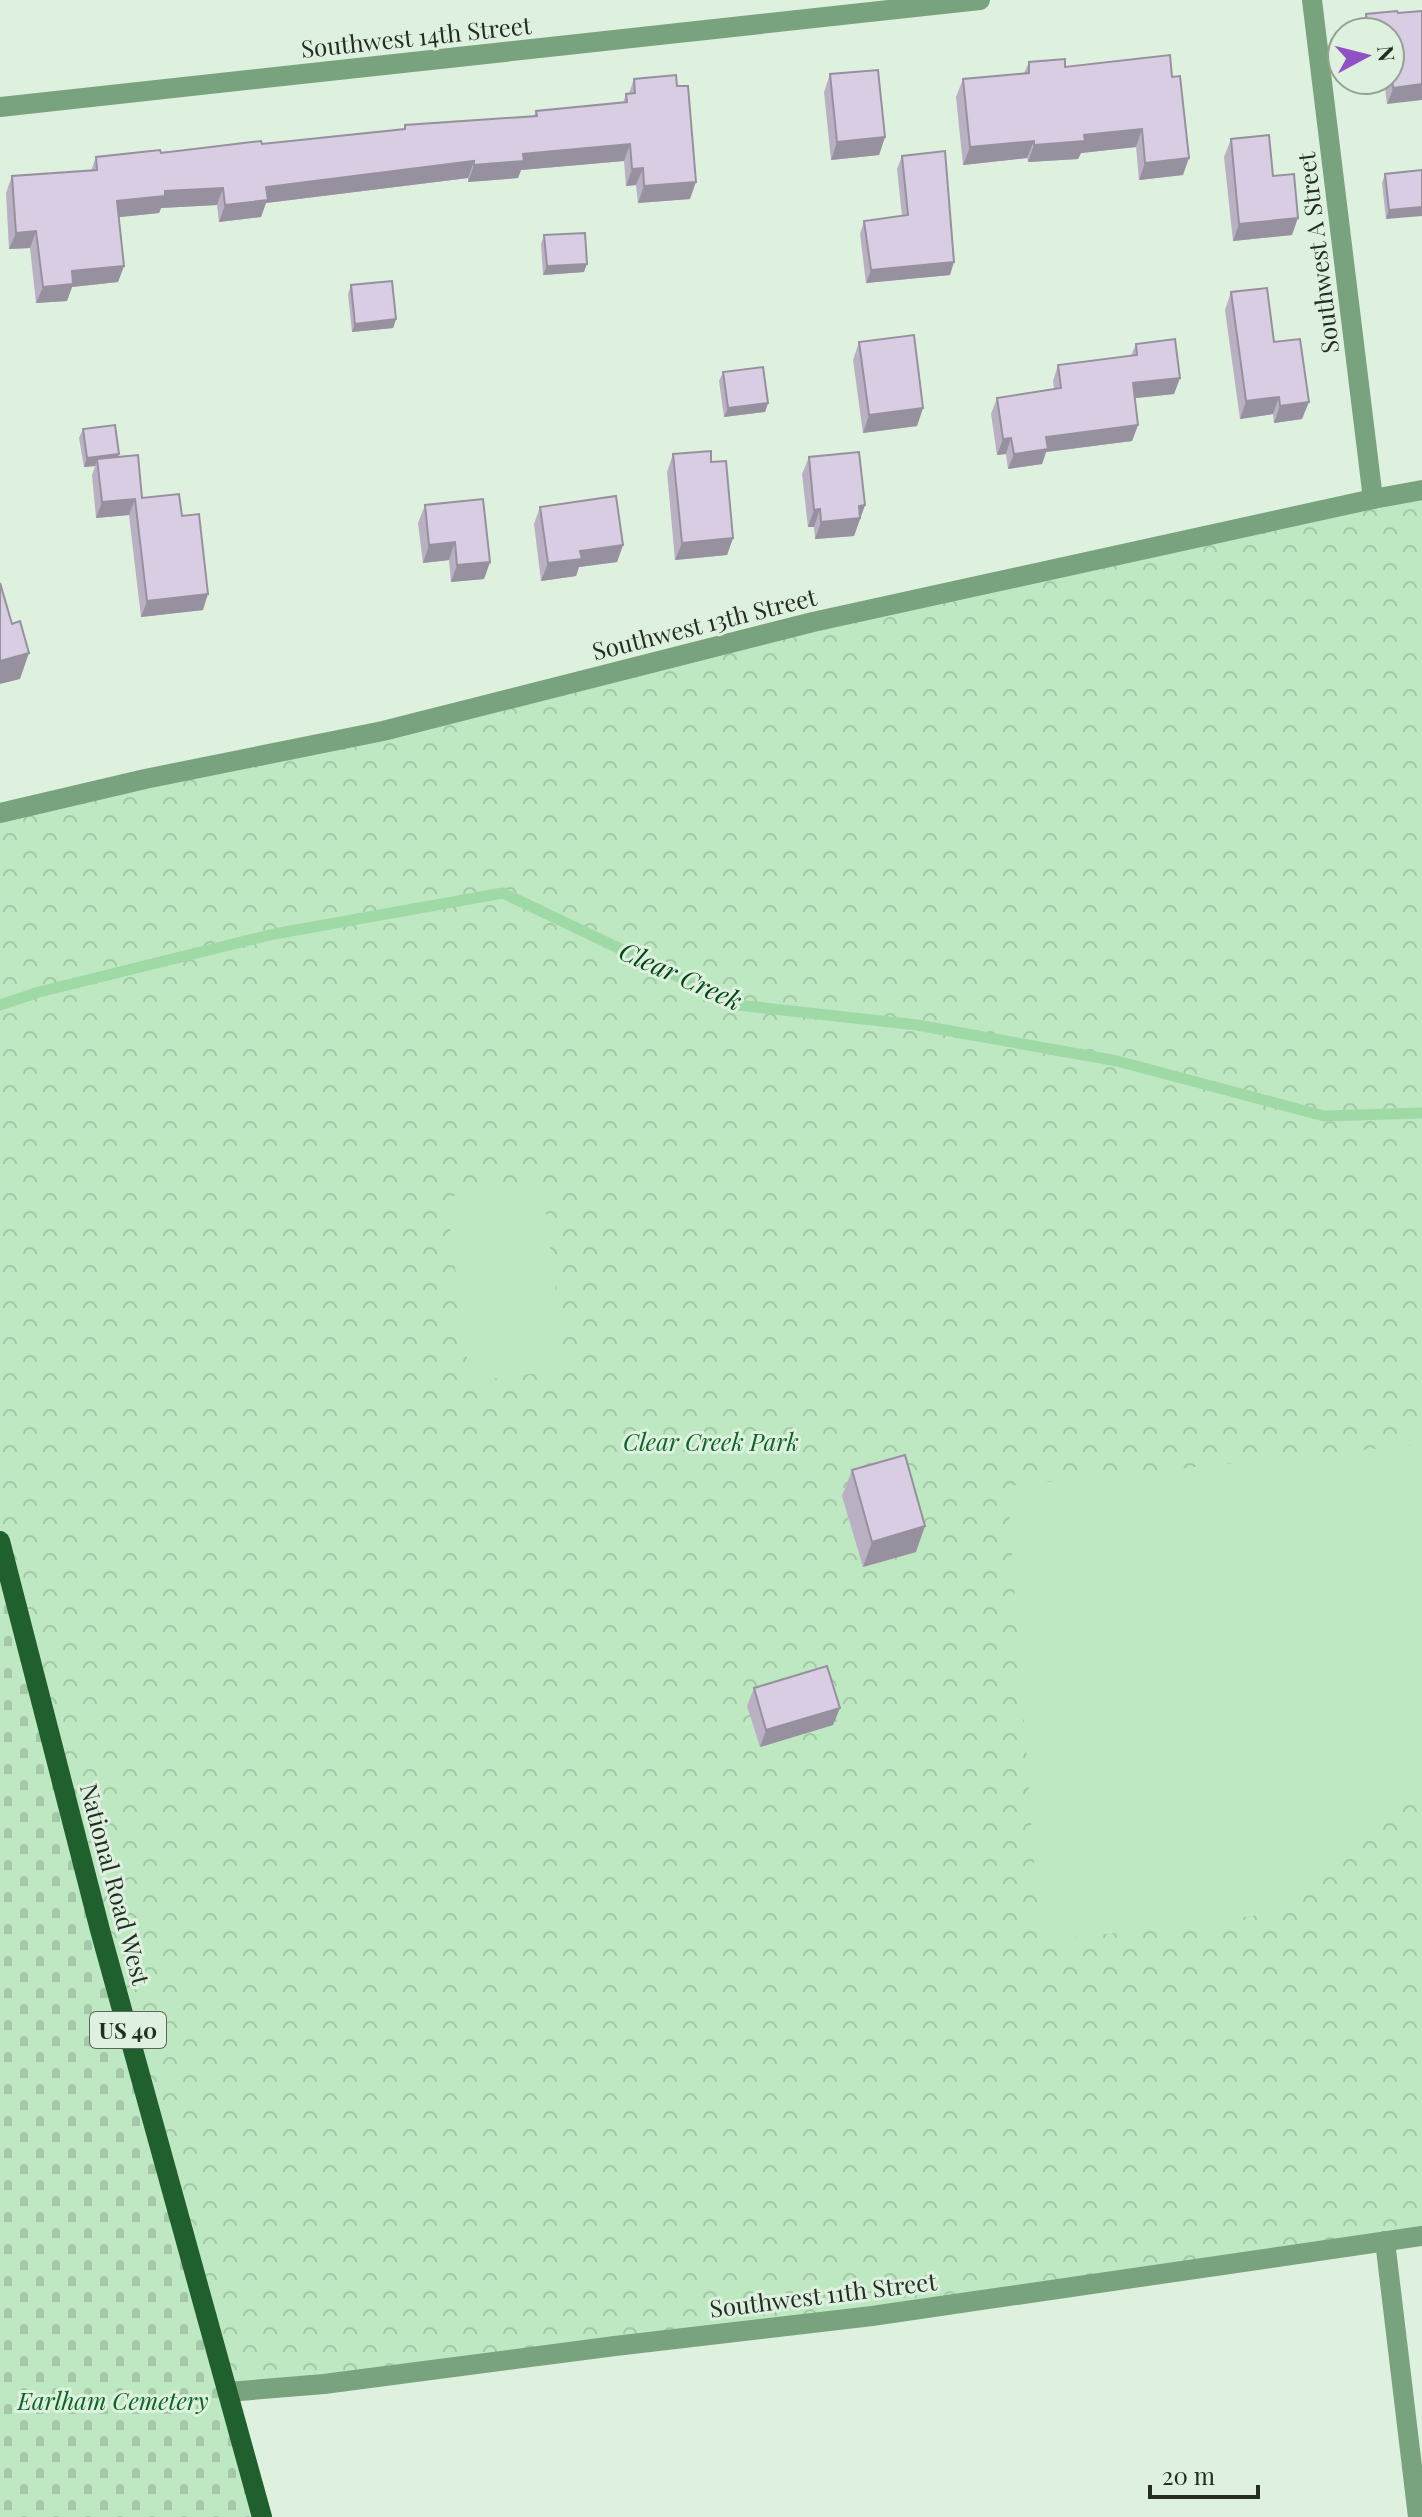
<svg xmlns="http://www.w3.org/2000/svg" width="1422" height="2517" viewBox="0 0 1422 2517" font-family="'Playfair Display',serif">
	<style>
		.cemetery { fill: url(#cemetery-stones) }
		.park { fill: url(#park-crowns) }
		.pitch { fill: #bee8c2 }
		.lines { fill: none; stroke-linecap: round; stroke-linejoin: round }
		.stream { stroke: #9fd9a6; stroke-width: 11 }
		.street { stroke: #79a27e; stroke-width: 20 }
		.primary { stroke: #20602e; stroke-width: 20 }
		.wall { fill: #bab0c3 }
		.shaded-wall { fill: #97909f }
		.building { fill: #d8cde3; stroke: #97909f; stroke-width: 2 }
		.labels { text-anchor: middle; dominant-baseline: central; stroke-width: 6; stroke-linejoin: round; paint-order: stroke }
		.shield { fill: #ddf1de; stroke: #5c675c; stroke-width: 2 }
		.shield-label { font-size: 22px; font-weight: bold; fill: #252c25 }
		.street-label { font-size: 24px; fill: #252c25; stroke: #ddf1de }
		.park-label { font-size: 24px; font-style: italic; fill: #0c6527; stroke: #ddf1de }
		.water-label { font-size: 26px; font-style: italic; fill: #024618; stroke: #ddf1de }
	</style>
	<defs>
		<pattern id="cemetery-stones" width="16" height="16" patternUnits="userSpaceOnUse" patternTransform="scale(2)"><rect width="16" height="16" fill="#bee8c2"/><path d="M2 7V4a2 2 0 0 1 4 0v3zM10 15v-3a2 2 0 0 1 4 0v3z" fill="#a3c7a7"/></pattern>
		<pattern id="park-crowns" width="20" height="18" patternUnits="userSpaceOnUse" patternTransform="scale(2)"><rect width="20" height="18" fill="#bee8c2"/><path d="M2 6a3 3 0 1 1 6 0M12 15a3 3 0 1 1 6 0" fill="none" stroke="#a3c7a7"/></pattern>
	</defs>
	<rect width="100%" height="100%" fill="#ddf1de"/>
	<path class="cemetery" d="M0,1541l262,976h-262z"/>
	<path class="park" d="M1422,490v1746l-1194,156 -228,-851v-728z"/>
	<g class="pitch">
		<path d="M542,1184l24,185 -96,13 -24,-185z"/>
		<path d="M1422,1444v331l-78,87 -84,53 -220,27 -33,-456z"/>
	</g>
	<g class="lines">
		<path class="stream" d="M0,1005l39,-13 235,-58 229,-41 235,112 179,20 200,36 207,55 98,-3"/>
		<g class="street">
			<path d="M1312,0l61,499"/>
			<path d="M0,107l980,-107"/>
			<path d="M0,813l145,-34 238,-48 430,-109 560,-123 49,-9"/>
			<path d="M1385,2241l33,276"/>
			<path d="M228,2392l96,-8 291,-38 257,-30 550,-80"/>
		</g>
		<path class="primary" d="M0,1541l100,389 162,587"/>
	</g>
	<g class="wall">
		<path d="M1422,11l-35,93 -3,-23 -18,2v-3h24v-48h-30l6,-18 32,-1z"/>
		<path d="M1170,55l13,120 -44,5 -3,-33 -55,6 -3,6 -50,3 -1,-4 -64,7 -7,-68 7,-18 61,-6 5,-11 36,5z"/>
		<path d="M830,74l55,63 -6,18 -48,5 -7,-68z"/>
		<path d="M634,79l56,120 -52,4 -2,-18 -10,1 -2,-25 -103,9 -3,8 -50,4v-4l-202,25 -5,14 -42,5 -2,-17 -56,3 -2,5 -40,4 5,49 -6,16 -46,5 -5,14 -31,2 -6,-55 -21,1 -3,-56 6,-17 79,-5 5,-14 166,-13 142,-15 1,-4 129,-9 2,-5 87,-8 3,-9 3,-1z"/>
		<path d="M1231,139l42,37 19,59 -59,6 -9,-84z"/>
		<path d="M902,156l48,119 -84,8 -6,-49 4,-13 38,-5 -5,-47z"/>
		<path d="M1422,170l-36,49 -4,-36 3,-9z"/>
		<path d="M544,235l40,37 -41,3 -2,-31z"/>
		<path d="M351,285l45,34 -3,9 -41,4 -4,-38z"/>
		<path d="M1231,292l43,50 28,77 -28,4 -1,-9 -33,5 -15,-109z"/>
		<path d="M859,342l64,66 -6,18 -54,7 -10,-73z"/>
		<path d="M1136,344l44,34 -6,16 -40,4 4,27 -6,16 -86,11 -4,12 -34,5 -2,-15 -9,1 -6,-41 6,-16 57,-9 -1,-8 5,-16 73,-9z"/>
		<path d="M723,372l45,31 -3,9 -41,5 -5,-36z"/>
		<path d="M83,429l35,28 24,41 40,18 21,94 -62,7 -12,-102 -33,3 -4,-43 3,-9 -11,1 -5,-29z"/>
		<path d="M673,454l38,8 22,76 -6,17 -52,5 -8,-88z"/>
		<path d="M809,457l56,48 -11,31 -39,3 -1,-12h-6l-6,-53z"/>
		<path d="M425,505l65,57 -6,17 -33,3 -2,-22 -26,3 -5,-40z"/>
		<path d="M540,507l83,38 -6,17 -38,5 -3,9 -35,5 -7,-57z"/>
		<path d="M852,1470l64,82 -53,15 -21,-71z"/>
		<path d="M754,1688l79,37 -73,22 -13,-41z"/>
	</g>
	<g class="shaded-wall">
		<path d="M1367,80h17l-18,3z"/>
		<path d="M1422,84v16l-35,4 6,-16z"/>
		<path d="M1142,129l-6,18 -55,6 -3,6 -50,3 6,-17 50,-10z"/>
		<path d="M885,137l-6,18 -48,5 6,-18z"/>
		<path d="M1034,141l-7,17 -64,7 7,-18z"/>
		<path d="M630,144l-6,17 -103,9 -3,8 -50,4 6,-17 49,-11z"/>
		<path d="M1189,158l-6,17 -44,5 6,-17z"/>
		<path d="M474,161l-6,17 -202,25 -5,14 -42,5 6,-17 41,-18z"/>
		<path d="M643,168l-7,17 -10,1 6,-17z"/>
		<path d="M696,182l-6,17 -52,4 6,-17z"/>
		<path d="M223,188l-6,17 -56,3 -2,5 -48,5 6,-17 48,-10z"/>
		<path d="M1422,207v9l-36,3 3,-9z"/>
		<path d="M1298,218l-6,17 -59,6 6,-17z"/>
		<path d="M36,231l-6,17 -21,1 7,-16z"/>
		<path d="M954,262l-4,13 -84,8 5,-13z"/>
		<path d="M587,264l-3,8 -41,3 4,-9z"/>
		<path d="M124,266l-6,16 -46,5 -5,14 -31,2 7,-16 29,-16z"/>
		<path d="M396,319l-3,9 -41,4 3,-8z"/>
		<path d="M1180,378l-6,16 -47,5 6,-16z"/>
		<path d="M1279,397l-6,17 -33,5 6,-18z"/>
		<path d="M1309,402l-7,17 -28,4 6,-17z"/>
		<path d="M768,403l-3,9 -41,5 4,-9z"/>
		<path d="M923,408l-6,18 -54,7 6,-18z"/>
		<path d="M1138,425l-6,16 -86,11 -4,12 -34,5 6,-15 32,-17z"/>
		<path d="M1011,438l-5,16 -9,1 6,-16z"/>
		<path d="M119,454l-3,9 -19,-4 -2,7 -11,1 3,-9z"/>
		<path d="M135,499l-6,16 -33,3 6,-16z"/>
		<path d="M865,505l-11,31 -39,3 6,-17 38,-16z"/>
		<path d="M820,509l-6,18h-6l6,-17z"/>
		<path d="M733,538l-6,17 -52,5 7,-17z"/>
		<path d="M455,542l-6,18 -26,3 6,-18z"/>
		<path d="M623,545l-6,17 -38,5 -3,9 -35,5 7,-18 32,-12z"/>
		<path d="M490,562l-6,17 -33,3 6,-17z"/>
		<path d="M208,594l-5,16 -62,7 6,-16z"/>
		<path d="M29,653l-9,26 -20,5v-23z"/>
		<path d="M925,1526l-9,26 -53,15 9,-25z"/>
		<path d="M840,1708l-7,17 -73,22 6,-17z"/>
	</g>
	<g class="building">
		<path d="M1397,11l1,2 24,-2v73l-29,4 -3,-24v-32h-22l-2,-18z"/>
		<path d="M1170,55l2,22 8,-1 9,82 -44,5 -3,-34 -58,6 1,6 -51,4v-4l-64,6 -7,-68 66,-6v-11l36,-3v8z"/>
		<path d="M878,70l7,67 -48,5 -7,-68z"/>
		<path d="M676,75l1,11h11l8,96 -52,4 -1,-18 -11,1 -2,-25 -107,10 1,7 -50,4v-4l-208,26 2,13 -43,5 -2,-17 -58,3v5l-48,5 7,65 -52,5 1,13 -30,3 -7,-56 -20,2 -4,-57 85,-6 -1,-13 64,-7 1,3 100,-12 1,3 143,-15v-4l132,-9 -1,-5 91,-9 -1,-8 9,-1 -1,-14z"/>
		<path d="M1269,135l4,41 21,-2 4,44 -59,6 -8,-85z"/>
		<path d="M945,151l9,111 -83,8 -7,-49 44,-6 -6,-59z"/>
		<path d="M1422,170v37l-33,3 -4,-36z"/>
		<path d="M585,233l2,31 -40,2 -3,-31z"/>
		<path d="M392,281l4,38 -41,5 -4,-39z"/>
		<path d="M1267,288l7,54 26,-3 9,63 -29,4 -1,-9 -33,4 -15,-109z"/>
		<path d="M914,335l9,73 -54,7 -10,-73z"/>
		<path d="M1175,339l5,39 -47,5 5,42 -92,12 2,12 -34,5 -3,-16 -8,1 -6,-41 64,-10 -3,-23 79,-10 -1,-11z"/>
		<path d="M763,367l5,36 -40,5 -5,-36z"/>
		<path d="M115,425l4,29 -32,4 -4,-29z"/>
		<path d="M711,451v11l15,-1 7,77 -51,5 -9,-89z"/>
		<path d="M859,452l6,53 -6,1 1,12 -39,4 -1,-13 -6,1 -5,-53z"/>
		<path d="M138,455l4,43 37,-4 3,22 17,-2 9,80 -61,7 -12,-102 -33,3 -5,-43z"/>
		<path d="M616,496l7,49 -43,6 2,8 -34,4 -8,-56z"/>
		<path d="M483,499l7,63 -33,3 -2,-23 -26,3 -4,-40z"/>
		<path d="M0,583l12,41 8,-3 9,32 -29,8z"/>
		<path d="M905,1455l20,71 -53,16 -20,-72z"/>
		<path d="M827,1666l13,42 -74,22 -12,-42z"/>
	</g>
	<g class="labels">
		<rect class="shield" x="90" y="2012" width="76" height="36" rx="6"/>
		<g class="shield-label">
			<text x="128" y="2030">US 40</text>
		</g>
		<g class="street-label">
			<text transform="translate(416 36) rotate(-6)">Southwest 14th Street</text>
			<text transform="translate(1317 253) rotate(-97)">Southwest A Street</text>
			<text transform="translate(704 623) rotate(-14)">Southwest 13th Street</text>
			<text transform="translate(116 1884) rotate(75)">National Road West</text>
			<text transform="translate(823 2294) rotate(-7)">Southwest 11th Street</text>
		</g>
		<g class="park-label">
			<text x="711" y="1441">Clear Creek Park</text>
			<text x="113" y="2400">Earlham Cemetery</text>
		</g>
		<g class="water-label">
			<text transform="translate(681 975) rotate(24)">Clear Creek</text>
		</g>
	</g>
	<g transform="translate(1366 56) rotate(83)"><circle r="38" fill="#ddf1de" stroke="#93a294" stroke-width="2"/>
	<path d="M0-6L14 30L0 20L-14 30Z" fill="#9151c6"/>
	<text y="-12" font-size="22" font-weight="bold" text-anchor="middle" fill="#252c25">N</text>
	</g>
	<path d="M1150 2485v12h108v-12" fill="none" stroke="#252c25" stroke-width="4"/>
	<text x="1162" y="2485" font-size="24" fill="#252c25" stroke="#ddf1de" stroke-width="6" paint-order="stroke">20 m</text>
</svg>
